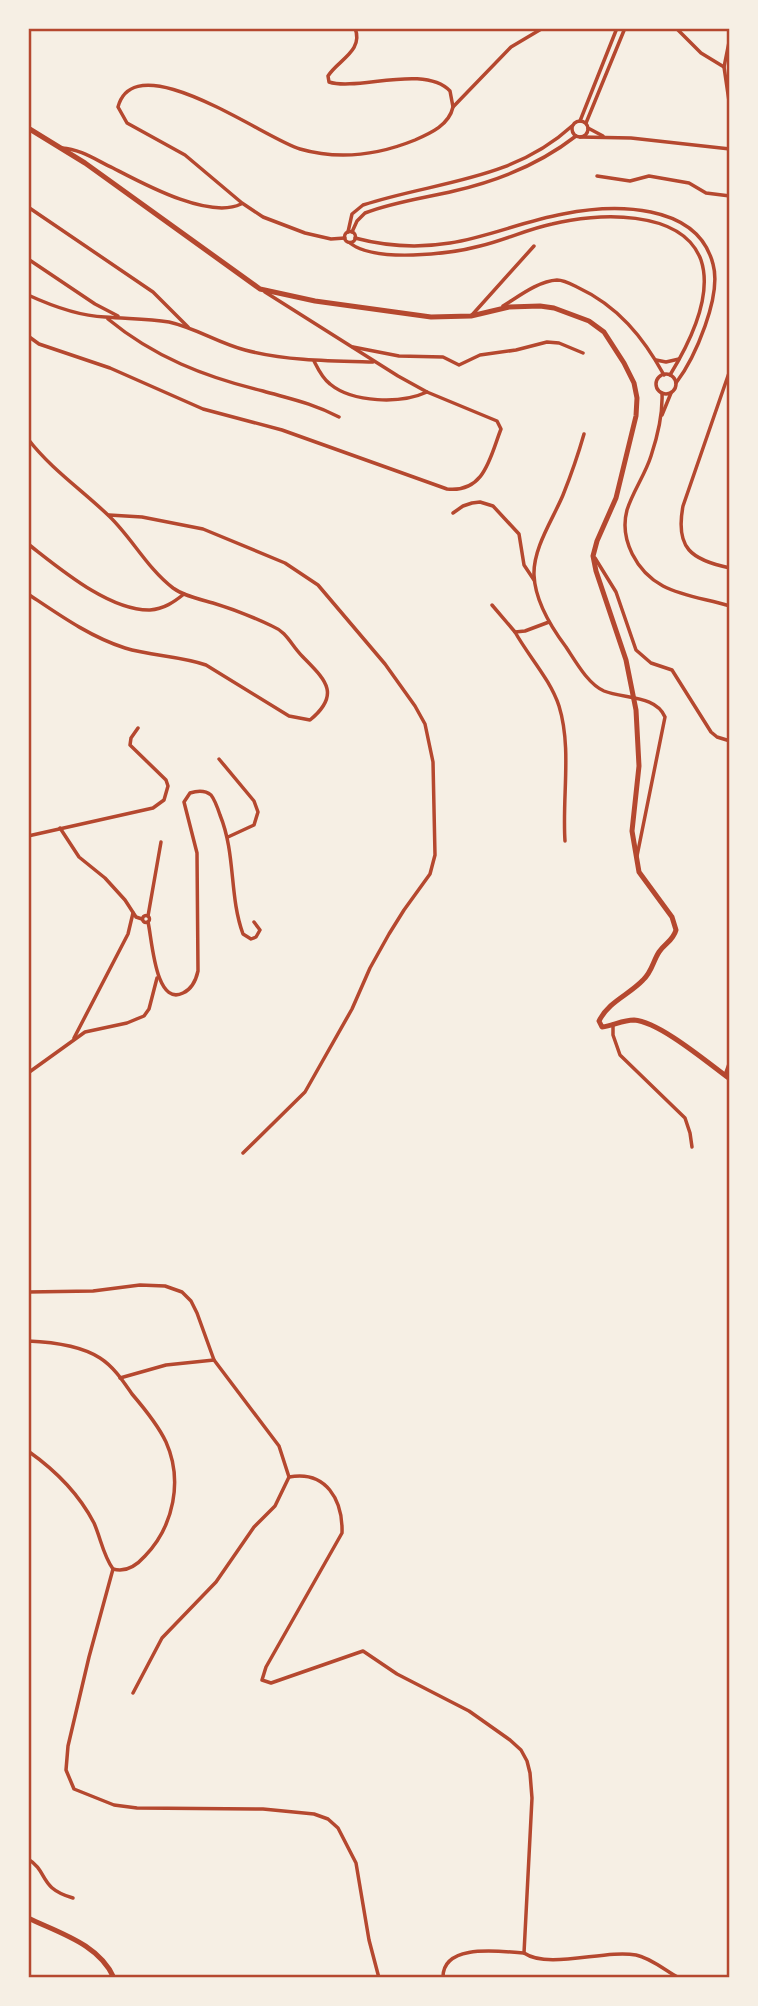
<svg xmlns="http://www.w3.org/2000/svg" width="758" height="2006" viewBox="0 0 758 2006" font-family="Montserrat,sans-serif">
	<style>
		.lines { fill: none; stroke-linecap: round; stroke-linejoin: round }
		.minor { stroke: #b5482f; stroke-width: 3.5 }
		.secondary { stroke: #b5482f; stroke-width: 5 }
		.neatline { fill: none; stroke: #b5482f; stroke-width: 2.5 }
	</style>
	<rect width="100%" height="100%" fill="#f6efe4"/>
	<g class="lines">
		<g class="minor">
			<path d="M355,28c9,23 -17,32 -27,48l1,6c29,9 95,-18 121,9l3,16"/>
			<path d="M676,28l25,25 23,14"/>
			<path d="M730,37l-6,30 6,41"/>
			<circle cx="580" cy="129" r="8"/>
			<path d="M580,121l37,-93"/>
			<path d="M586,123l39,-95"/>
			<path d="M588,128l15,8"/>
			<path d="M580,137l51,1 99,11"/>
			<path d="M62,148c18,1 34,12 51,20 29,15 96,52 128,36"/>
			<path d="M597,176l33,5 19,-5 40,7 17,10 24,3"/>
			<path d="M28,207l125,85 35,35"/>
			<circle cx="350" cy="237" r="5.5"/>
			<path d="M348,232l4,-18 11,-9c74,-24 149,-24 209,-79"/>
			<path d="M352,232l5,-11 8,-8c28,-11 59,-15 89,-22 44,-10 86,-27 122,-55"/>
			<path d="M345,238l-14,1 -26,-6 -42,-16 -21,-14 -57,-48 -58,-32 -9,-16c17,-64 149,33 182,42 38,11 78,6 115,-9 16,-7 34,-15 38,-33l58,-60 32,-19"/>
			<path d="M355,238c30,8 64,10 95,5 38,-6 74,-22 113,-29 50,-10 134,-12 150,50 9,32 -18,94 -37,119"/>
			<path d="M350,243c25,20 100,11 130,3 25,-6 48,-17 72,-22 43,-11 130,-16 149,36 12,36 -12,84 -31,115"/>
			<path d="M28,259l67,45 23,12"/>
			<path d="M28,295c24,11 50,21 77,22 22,2 42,1 64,5 27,6 49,21 76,28 42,11 85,11 128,12"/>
			<path d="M503,306c15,-9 35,-25 54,-26 7,0 14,4 20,7 41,19 66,50 87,88"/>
			<path d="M472,315l62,-69"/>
			<path d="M108,319c46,38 97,58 155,72 28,8 49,12 76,26"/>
			<path d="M28,336l11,8 71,24 93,41 79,21 165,59c38,4 43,-32 54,-60l-4,-8 -70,-29 -29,-16 -133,-84"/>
			<path d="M353,347l46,9 44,1 16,8 21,-10 36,-5 31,-8 12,1 24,10"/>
			<path d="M656,360l10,2 13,-3"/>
			<path d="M314,361c4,8 8,17 16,23 23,19 71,20 97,8"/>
			<path d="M730,370l-47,136c-8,42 8,54 47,62"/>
			<circle cx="666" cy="384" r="10"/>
			<path d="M662,393c1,22 -4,42 -11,63 -6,19 -18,35 -24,54 -8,30 10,62 36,76 21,11 45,13 67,20"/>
			<path d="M662,415l9,-22"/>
			<path d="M584,434c-6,21 -13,41 -21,61 -10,24 -30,53 -29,80 1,26 17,52 32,72 10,15 22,37 38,44 20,8 52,4 61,26l-28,139"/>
			<path d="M28,439c23,30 54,51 81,77 23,22 38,52 64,72 11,8 26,11 40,15 20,6 40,14 59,23 15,6 19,19 30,30 21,22 41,37 8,64l-21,-4 -83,-51c-26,-9 -55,-9 -81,-17 -35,-11 -67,-34 -97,-54"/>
			<path d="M453,513l10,-7 9,-3 8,-1 13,4 26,28 5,31 10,15"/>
			<path d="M109,515l33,2 61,12 82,34 33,22 67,79 30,42 10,18 8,38 2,93 -5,19 -26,36 -15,24 -19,34 -18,41 -47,83 -62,61"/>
			<path d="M28,544c31,24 81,67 122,66 14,-1 24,-8 34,-16"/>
			<path d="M595,558l21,34 20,58 15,13 21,7 39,62 6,5 13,4"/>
			<path d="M492,605l23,27 10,-1 24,-9"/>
			<path d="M515,632c14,25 35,47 44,74 13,42 3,91 6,135"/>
			<path d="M219,759l35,42 4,11 -4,13 -26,12"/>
			<path d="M60,828l19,29 26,21 20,22 11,17 6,2"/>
			<path d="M28,836l125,-28 11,-8 4,-14 -2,-6 -36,-35 1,-7 7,-10"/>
			<circle cx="146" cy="919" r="3.5"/>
			<path d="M148,916l13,-74"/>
			<path d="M148,922c4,16 7,85 35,71 9,-4 13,-13 15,-22l-1,-118 -13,-51 6,-9c6,-2 15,-3 21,2 4,5 7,14 9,20 16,39 9,81 23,119l8,5 5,-2 4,-7 -6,-8"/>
			<path d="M613,1024v11l7,20 65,63 5,15 2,14"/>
			<path d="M74,1038l54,-104 5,-21"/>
			<path d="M28,1073l57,-41 42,-9 17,-7 5,-7 8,-31"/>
			<path d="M725,1075l5,-14"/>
			<path d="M28,1292l65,-1 47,-6 25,1 17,6 9,9 6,12 17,47 65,86 10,31 -14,29 -21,21 -38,55 -54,56 -29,55"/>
			<path d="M28,1341c24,1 52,4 72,17 14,9 23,23 32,36 12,14 26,31 34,48 17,38 8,84 -21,114 -8,9 -19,17 -32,13 -10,-14 -12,-30 -19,-46 -15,-29 -39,-53 -66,-72"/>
			<path d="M120,1378l46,-13 48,-5"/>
			<path d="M289,1477c37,-7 54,23 53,56l-76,134 -4,13 9,3 92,-32 34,23 72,37 41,29 11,10 6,11 3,12 2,25 -8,155c25,17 81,-4 112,2 15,3 30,16 43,23"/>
			<path d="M113,1569l-24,88 -21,89 -2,24 8,19 40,16 23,3 126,1 51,5 14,5 10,9 18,35 13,77 10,38"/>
			<path d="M28,1859c21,13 10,29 45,39"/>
			<path d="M443,1978c-1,-36 60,-26 81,-25"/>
		</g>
		<g class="secondary">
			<path d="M28,128l57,35 175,126 55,12 116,16 40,-1 38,-9 31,-1 14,2 35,13 15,11 20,31 10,20 3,15 -1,18 -20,82 -19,43 -4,15 3,15 30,89 10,50 3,56 -7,65 7,41 33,45 4,13c-3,11 -11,13 -17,22 -6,9 -7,20 -16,28 -14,15 -34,21 -44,41l3,6c11,-1 20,-7 32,-7 26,2 74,43 96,59"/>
			<path d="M28,1918c31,15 71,26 86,60"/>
		</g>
	</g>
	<rect width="758" height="2006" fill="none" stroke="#f6efe4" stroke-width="60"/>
	<rect x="30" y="30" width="698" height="1946" class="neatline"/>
</svg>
